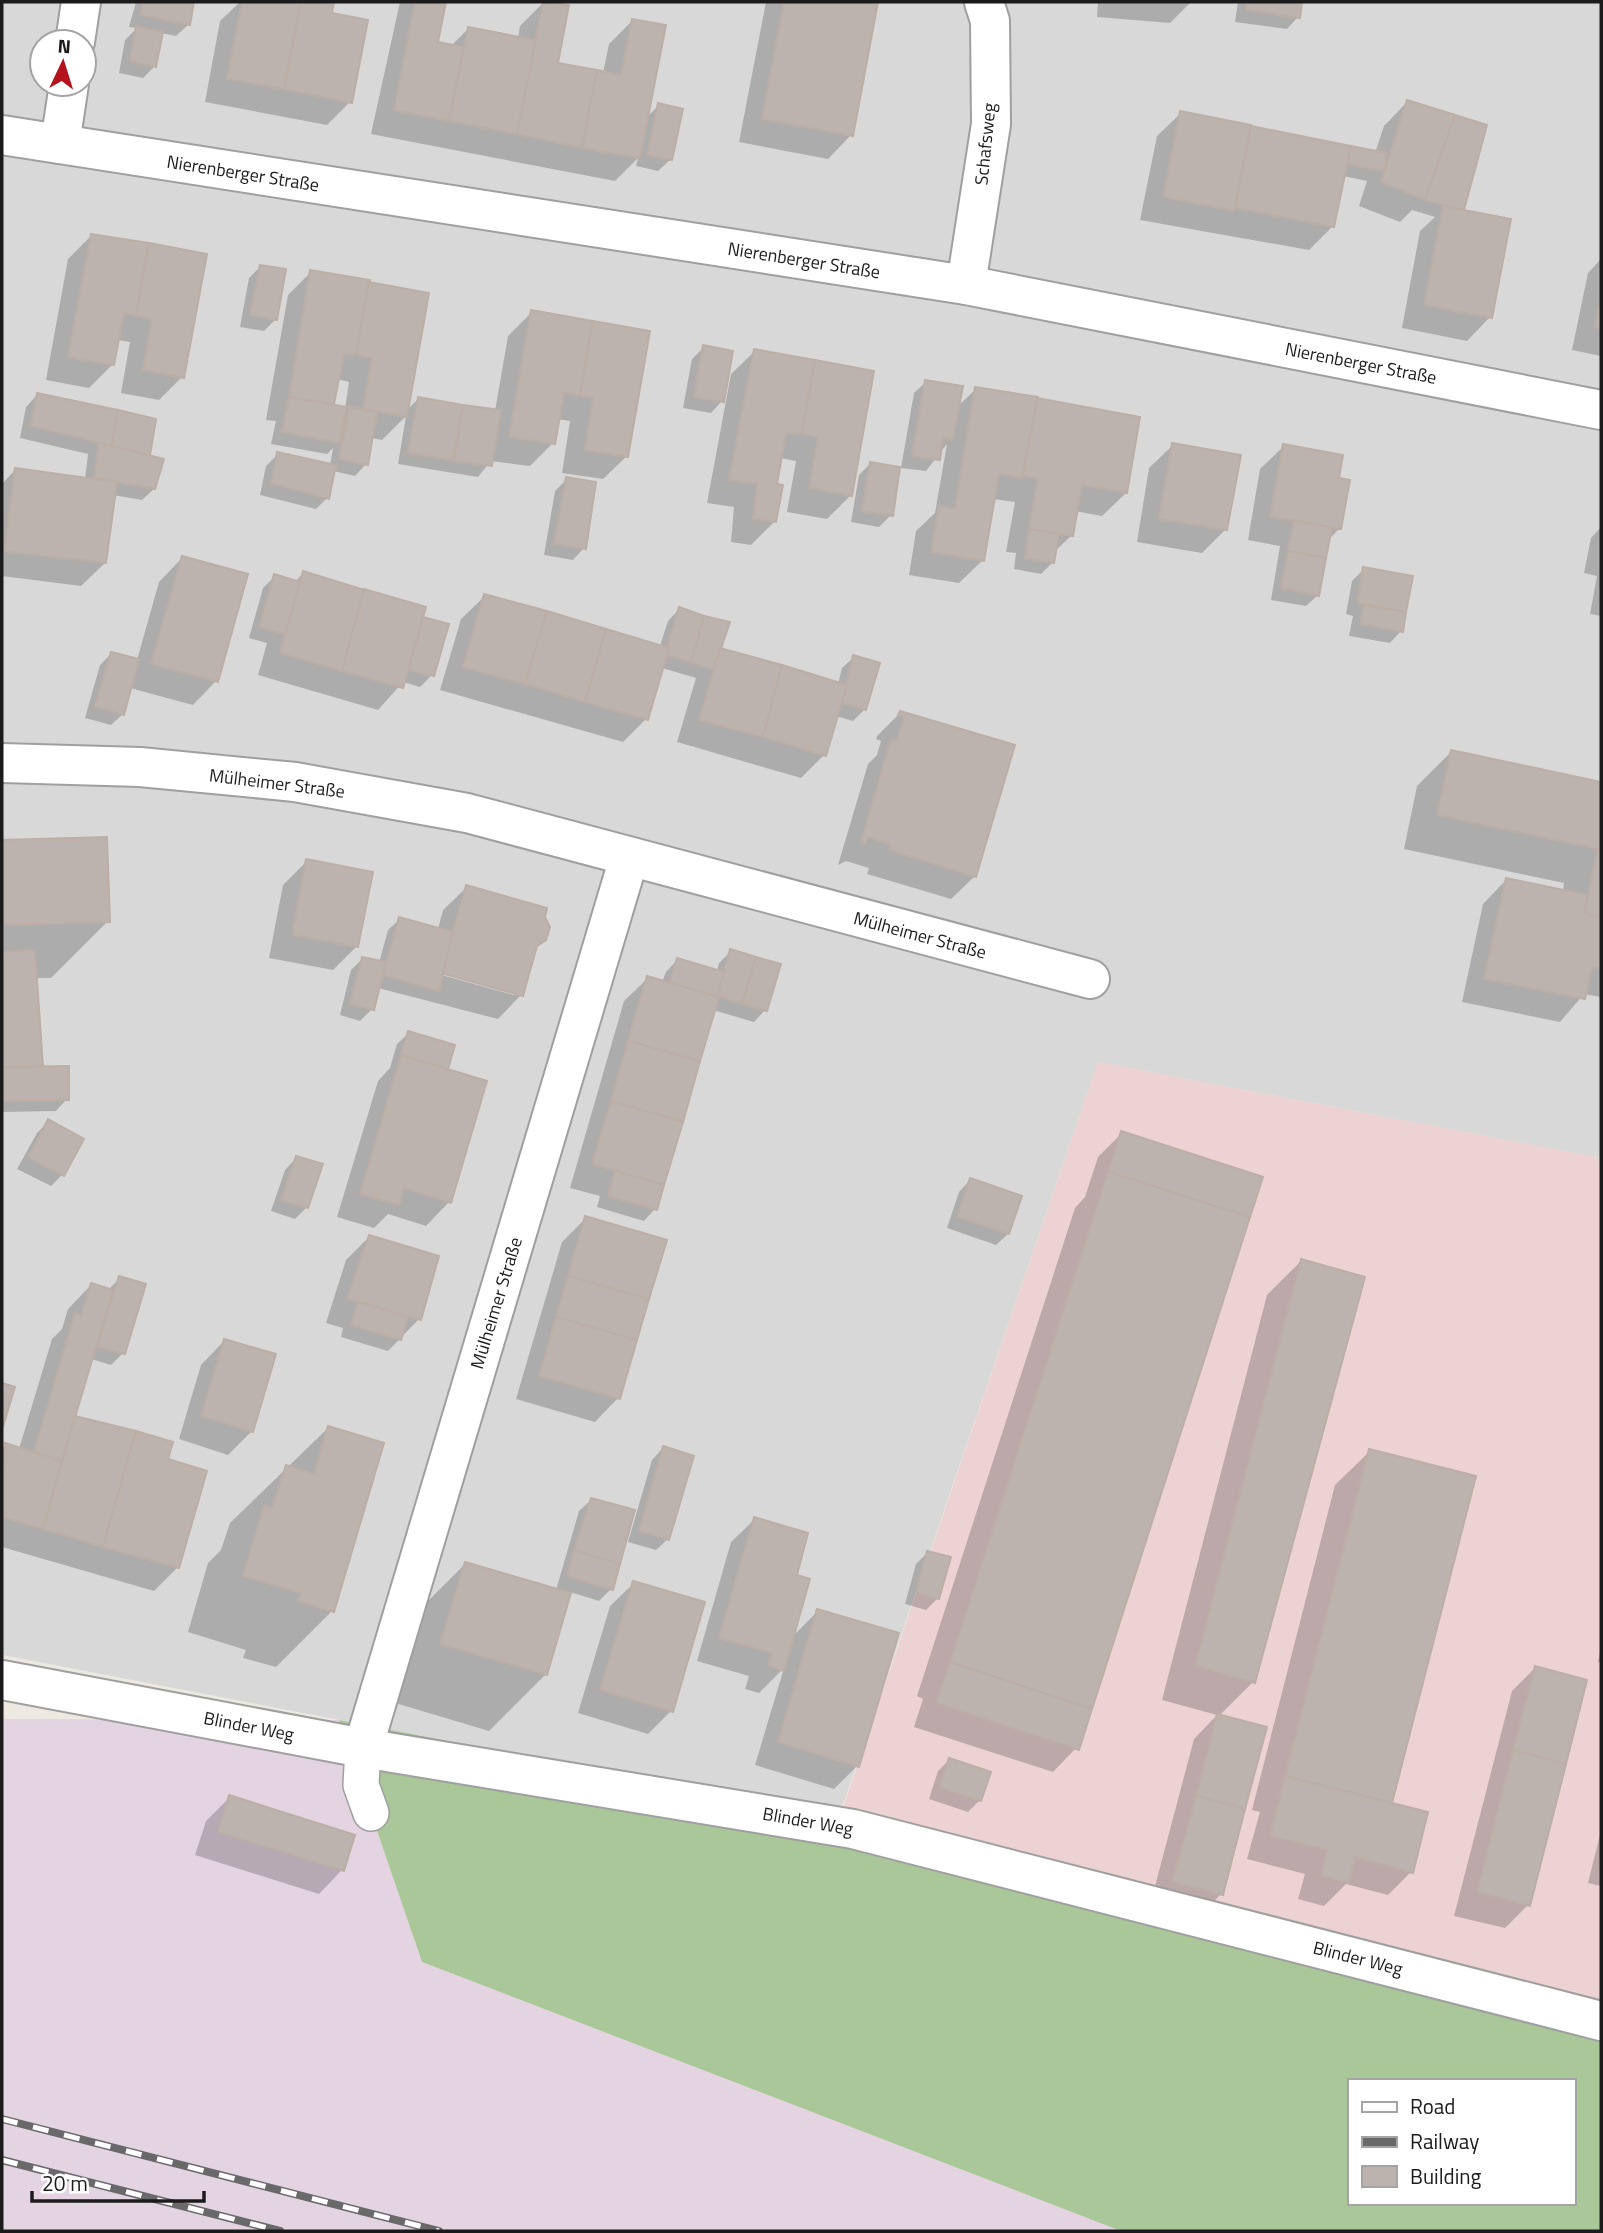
<svg xmlns="http://www.w3.org/2000/svg" width="1603" height="2233" viewBox="0 0 1603 2233" font-family="'Titillium Web',sans-serif">
	<style>
		.residential { fill: #d9d8d8; fill-rule: evenodd }
		.commercial { fill: #ecd2d2 }
		.industrial { fill: #e4d4e2 }
		.forest { fill: #aac79a; fill-rule: evenodd }
		.shadow { fill: #0003; fill-rule: evenodd }
		.building { fill: #bcb3af; stroke: #bcaea5; stroke-width: 2 }
		.lines { fill: none; stroke-linecap: round; stroke-linejoin: round }
		.lane-casing { stroke: #9f9f9f; stroke-width: 38 }
		.street-casing { stroke: #9f9f9f; stroke-width: 42 }
		.lane { stroke: #fff; stroke-width: 35 }
		.street { stroke: #fff; stroke-width: 38 }
		.rail-casing { stroke: #696969; stroke-width: 8 }
		.rail { stroke: #fff; stroke-width: 5; stroke-dasharray: 16; stroke-linecap: butt }
		.labels { text-anchor: middle; dominant-baseline: central; stroke-width: 5; stroke-linejoin: round; paint-order: stroke }
		.street-label { font-size: 18px; fill: #1b1b1b; stroke: #fff }
	</style>
	<rect width="100%" height="100%" fill="#ece8e2"/>
	<path class="residential" d="M2,2h1599v1156l-503,-96 -259,754 -837,-161zM42,42h42v42h-42z"/>
	<path class="commercial" d="M1098,1062l503,96v857l-761,-199z"/>
	<path class="industrial" d="M2,1719l337,1 83,242 699,269h-1119z"/>
	<path class="forest" d="M339,1720l501,96 761,199v216h-480l-699,-269zM1349,2081h224v122h-224z"/>
	<g class="shadow">
		<path d="M136,2h56l-4,23 -12,11 -15,-3 -6,33 -12,12 -24,-5 6,-33 12,-12 -8,-1z"/>
		<path d="M240,2h92l-2,13 20,87 -23,23 -122,-23 15,-81z"/>
		<path d="M400,2h44l-8,41 15,3 17,-17 50,9 2,-12 24,-24 12,62 47,9 6,-29 23,-23 14,97 13,-13 11,55 -12,11 -22,-5 2,-8 -23,23 -244,-47z"/>
		<path d="M766,2h111l-26,133 -23,24 -89,-17z"/>
		<path d="M1098,2h93l-21,21 -73,-6z"/>
		<path d="M1238,2h62l-2,15 -11,12 -52,-7z"/>
		<path d="M1407,102l78,24 -23,85 28,106 -23,24 -65,-13 18,-97 15,-14 -23,-7 -12,12 -41,-16 8,-25 -24,-5 -10,50 -24,24 -169,-30 17,-84 24,-23 194,40 9,-27z"/>
		<path d="M92,235l113,21 -23,121 -23,23 -38,-7 9,-51 -13,-2 -4,24 -24,24 -43,-8 22,-121z"/>
		<path d="M1601,259v97l-29,-6 16,-77z"/>
		<path d="M261,266l15,53 -12,12 -24,-4 9,-49z"/>
		<path d="M311,272l116,22 -21,117 12,-12 77,12 13,-75 24,-24 116,20 -21,124 -24,23 -41,-6 8,-52 -13,-2 -4,24 -23,23 -39,-5 -13,16 -80,-13 8,-48 -24,24 -11,-2 -5,26 -11,12 -22,-5 -6,27 -11,11 -56,-14 6,-29 12,-12 52,11 3,-17 -6,6 -56,-10 5,-23 -10,-1 22,-125zM337,379l12,3 -4,27 -15,-3z"/>
		<path d="M704,347l18,54 -11,12 -28,-5 9,-49z"/>
		<path d="M755,351l117,21 -21,123 -24,24 -40,-7 9,-51 -16,-3 -6,64 -23,23 -20,-3 3,-35 -27,-4 24,-129z"/>
		<path d="M926,382l31,25 19,-18 150,104 -24,23 -27,-5 -4,25 -17,16 -1,10 -12,12 -27,-5 2,-16 -10,-1 9,-50 -22,-3 -10,61 -24,23 -50,-8 7,-44 19,-18 12,-69 -21,27 -25,-3 13,-75z"/>
		<path d="M37,395l117,25 -6,36 6,33 -12,11 -29,-5 -8,68 -24,23 -79,-10v-92l13,-14 70,9 3,-25 -68,-16 6,-31z"/>
		<path d="M1173,445l53,84 -24,24 -65,-11 12,-74z"/>
		<path d="M1284,446l53,33 2,50 -11,11 -10,55 -12,11 -35,-6 9,-54 -32,-6 12,-71z"/>
		<path d="M870,464l21,51 -12,12 -28,-5 8,-47z"/>
		<path d="M567,479l17,69 -11,12 -29,-5 11,-64z"/>
		<path d="M1601,527v89l-11,-2 7,-38 -13,-3 7,-35z"/>
		<path d="M182,558l34,123 -23,24 -63,-17 -7,26 -12,11 -26,-7 15,-53 11,-11 26,6 22,-78z"/>
		<path d="M1364,569l47,9 -10,53 -11,12 -41,-7 4,-20 -7,-2 6,-33z"/>
		<path d="M303,573l56,18 3,-3 2,4 57,26 11,57 -12,12 -17,-5 -25,28 -120,-35 9,-32 -18,-5 14,-50 12,-12 20,6z"/>
		<path d="M485,596l175,50 8,-25 11,-12 40,40 119,35 4,-16 12,-11 11,52 -12,12 -17,-5 -11,38 -24,24 -124,-36 19,-64 -34,-10 -16,51 -23,23 -183,-52 21,-71z"/>
		<path d="M900,713l113,33 -38,130 -24,23 -84,-25 2,-6 -23,-7 -8,4 30,-101 9,-9 4,-14 -5,-2 1,-3z"/>
		<path d="M1451,752l150,32v213l-17,-3 -24,28 -98,-20 21,-98 23,-24 57,12 1,-9 -160,-34 13,-63z"/>
		<path d="M106,839l2,82 -57,57h-16l7,90 25,31 -11,12 -54,1v-271z"/>
		<path d="M307,861l50,85 -24,24 -64,-12 14,-73z"/>
		<path d="M467,887l78,52 -11,11 -13,45 -23,24 -120,-31 -6,21 -12,12 -20,-6 11,-45 11,-11 17,4 9,-33 12,-11 38,10 5,-19zM442,971l73,21 -1,3 -72,-20z"/>
		<path d="M731,951l34,59 -11,12 -41,-12 -58,199 -11,12 -47,-14 3,-11 -30,-8 54,-187 24,-23 14,4 4,-10 11,-12 40,11 2,-8z"/>
		<path d="M409,1033l37,35 3,134 -23,24 -38,-12 -14,14 -37,-11 41,-136 12,-13 7,-24z"/>
		<path d="M48,1122l14,53 -11,11 -34,-17 20,-36z"/>
		<path d="M1122,1133l-46,615 -23,24 -139,-45 9,-28 -6,-3 158,-488 10,-11 13,-40z"/>
		<path d="M296,1158l11,49 -12,12 -24,-8 14,-41z"/>
		<path d="M970,1180l38,54 -12,11 -49,-17 12,-36z"/>
		<path d="M586,1218l32,180 -23,24 -79,-23 46,-157z"/>
		<path d="M369,1237l50,82 -31,32 -47,-14 2,-9 -17,-5 20,-63z"/>
		<path d="M1301,1261l-48,421 -34,34 2,178 -23,23 -48,-12 44,-166 23,-24 -55,-15 105,-405z"/>
		<path d="M120,1278l3,75 -12,12 -20,-6 -17,59 92,42 12,107 -24,24 -152,-44v-98l3,-4 14,4 33,-110 10,-10 6,-20 23,-24 17,5z"/>
		<path d="M224,1341l28,90 -24,24 -49,-16 22,-74z"/>
		<path d="M328,1428l4,183 -56,56 -33,-9 3,-8 -58,-18 20,-69 13,-13 9,-27z"/>
		<path d="M663,1448l5,91 -12,11 -28,-8 24,-82z"/>
		<path d="M1370,1451l20,353 21,68 -23,23 -42,-11 -22,22 -26,-7 7,-25 -58,-15 13,-47 -8,-2 83,-325z"/>
		<path d="M591,1500l20,89 -12,12 -29,-9 -24,82 -57,57 -104,-31 24,-80 56,-56 91,26 23,-79z"/>
		<path d="M755,1519l40,57 -3,61 26,-26 39,155 -23,23 -79,-24 29,-97 -25,25 -14,-4 4,-13 -52,-15 34,-119z"/>
		<path d="M927,1553l21,5 -11,41 -11,11 -21,-6 11,-40z"/>
		<path d="M634,1583l37,128 -23,23 -70,-21 32,-107z"/>
		<path d="M1601,1648v15l-3,-1z"/>
		<path d="M1535,1668l-7,237 -23,23 -51,-12 58,-225z"/>
		<path d="M949,1760l31,40 -12,12 -39,-13 9,-28z"/>
		<path d="M230,1797l123,39 -11,34 -23,24 -124,-39 11,-34z"/>
		<path d="M1601,1831v55l-13,-3z"/>
	</g>
	<g class="building">
		<path d="M143,2h51l-4,23 -50,-10z"/>
		<path d="M242,2h59l-17,87 -57,-10z"/>
		<path d="M301,2h33l-2,11 36,7 -16,83 -68,-14z"/>
		<path d="M415,2h31l-8,40 26,5 -15,74 -55,-11z"/>
		<path d="M543,2l26,3 -11,58 39,7 -15,78 -65,-14z"/>
		<path d="M784,2h94l-25,134 -91,-17z"/>
		<path d="M1247,2h55l-2,16 -54,-8z"/>
		<path d="M632,19l34,6 -26,133 -58,-10 15,-78 24,5z"/>
		<path d="M136,26l27,6 -7,35 -26,-6z"/>
		<path d="M468,27l68,13 -19,94 -68,-13z"/>
		<path d="M1407,100l48,15 -30,85 -44,-18z"/>
		<path d="M658,103l25,6 -11,51 -25,-5z"/>
		<path d="M1180,111l71,14 -17,86 -71,-14z"/>
		<path d="M1455,115l32,10 -23,85 -39,-10z"/>
		<path d="M1251,126l100,20 -17,81 -99,-19z"/>
		<path d="M1351,146l36,7 -3,18 -37,-7z"/>
		<path d="M1443,206l68,13 -19,99 -68,-13z"/>
		<path d="M91,234l58,9 -13,73 -12,-3 -10,52 -46,-8z"/>
		<path d="M149,243l58,11 -23,124 -41,-8 9,-51 -16,-3z"/>
		<path d="M260,265l26,4 -9,51 -27,-5z"/>
		<path d="M310,270l60,10 -14,75 -12,-1 -10,50 -45,-7z"/>
		<path d="M369,282l60,11 -22,124 -44,-8 9,-51 -16,-3z"/>
		<path d="M1601,295v34l-6,-2z"/>
		<path d="M531,310l62,11 -13,75 -16,-3 -9,51 -46,-7z"/>
		<path d="M593,321l57,10 -22,126 -43,-7 8,-52 -13,-2z"/>
		<path d="M703,345l30,6 -9,51 -30,-5z"/>
		<path d="M754,349l61,11 -13,74 -16,-1 -9,51 6,1 -7,37 -23,-3 4,-35 -28,-4z"/>
		<path d="M815,360l59,11 -22,125 -43,-8 9,-51 -16,-3z"/>
		<path d="M925,380l38,6 -10,54 -10,-2 -3,22 -28,-4z"/>
		<path d="M975,387l63,10 -16,81 -23,-4 -15,87 -53,-9 8,-46 16,3z"/>
		<path d="M37,393l81,17 -6,36 -81,-20z"/>
		<path d="M289,397l58,10 -7,36 -58,-11z"/>
		<path d="M418,397l45,8 -9,56 -46,-8z"/>
		<path d="M1037,398l103,19 -13,76 -45,-8 -9,51 -44,-7 9,-50 -15,-4z"/>
		<path d="M463,405l38,5 -9,56 -38,-5z"/>
		<path d="M349,407l28,5 -9,53 -29,-6z"/>
		<path d="M118,410l38,9 -6,36 -38,-9z"/>
		<path d="M99,443l65,16 -9,30 -61,-11z"/>
		<path d="M1172,443l69,12 -14,75 -68,-11z"/>
		<path d="M1283,444l60,11 -4,23 11,2 -9,49 -71,-12z"/>
		<path d="M277,452l59,13 -7,34 -58,-16z"/>
		<path d="M870,462l30,5 -7,49 -31,-5z"/>
		<path d="M15,468l102,14 -11,81 -102,-12z"/>
		<path d="M566,477l30,5 -10,67 -32,-5z"/>
		<path d="M1294,520l38,8 -6,30 -38,-7z"/>
		<path d="M1029,529l30,5 -5,29 -29,-5z"/>
		<path d="M1288,551l38,7 -7,38 -38,-8z"/>
		<path d="M182,556l66,18 -30,108 -67,-18z"/>
		<path d="M1363,567l50,9 -7,36 -49,-9z"/>
		<path d="M303,571l61,19 -22,81 -62,-18z"/>
		<path d="M274,574l26,8 -15,52 -26,-7z"/>
		<path d="M364,589l62,18 -23,81 -61,-17z"/>
		<path d="M484,594l63,17 -22,73 -62,-17z"/>
		<path d="M1364,605l42,7 -3,20 -43,-8z"/>
		<path d="M679,607l25,9 -13,47 -24,-8v-8z"/>
		<path d="M547,611l59,18 -21,73 -60,-18z"/>
		<path d="M704,616l26,6 -16,47 -23,-6z"/>
		<path d="M423,617l26,7 -15,52 -25,-6z"/>
		<path d="M606,629l63,19 -21,72 -63,-18z"/>
		<path d="M720,648l62,17 -19,72 -64,-17z"/>
		<path d="M111,652l28,7 -15,56 -29,-9z"/>
		<path d="M853,655l27,8 -14,47 -24,-7z"/>
		<path d="M782,665l65,20 -21,71 -63,-19z"/>
		<path d="M900,711l115,34 -39,132 -87,-27 2,-5 -23,-8 -2,7 -5,-2 30,-103 6,2 7,-23 -6,-3z"/>
		<path d="M1451,750l150,32v135l-17,-4 14,-64 -161,-34z"/>
		<path d="M107,837l3,85 -108,3v-85z"/>
		<path d="M306,859l67,13 -15,75 -66,-12z"/>
		<path d="M1506,878l82,17 -4,18 17,4v52l-9,-2 -7,32 -101,-20z"/>
		<path d="M466,885l81,23 -2,9 5,10 -4,13 -9,6 -14,50 -82,-23z"/>
		<path d="M399,917l54,15 -14,59 -56,-16z"/>
		<path d="M730,949l26,8 -14,47 -25,-8z"/>
		<path d="M35,950l8,117h-41v-115z"/>
		<path d="M362,957l24,5 -12,48 -24,-6z"/>
		<path d="M756,957l25,7 -14,47 -25,-7z"/>
		<path d="M677,958l47,14 -7,24 -48,-13z"/>
		<path d="M647,976l72,21 -19,64 -72,-20z"/>
		<path d="M408,1031l47,14 -7,24 -47,-14z"/>
		<path d="M628,1041l72,20 -17,61 -72,-21z"/>
		<path d="M401,1055l86,26 -36,122 -47,-15 -5,17 -39,-11z"/>
		<path d="M69,1066v34l-67,1v-34z"/>
		<path d="M611,1101l72,21 -19,63 -72,-21z"/>
		<path d="M48,1119l36,20 -20,37 -36,-19z"/>
		<path d="M1121,1131l142,46 -13,40 -142,-45z"/>
		<path d="M296,1156l27,8 -15,44 -27,-8z"/>
		<path d="M615,1171l49,14 -7,25 -49,-14z"/>
		<path d="M1108,1172l142,45 -158,492 -142,-47z"/>
		<path d="M970,1178l52,18 -13,38 -52,-17z"/>
		<path d="M585,1216l82,24 -18,59 -81,-23z"/>
		<path d="M369,1235l70,21 -18,64 -74,-21z"/>
		<path d="M1301,1259l64,18 -110,406 -60,-17z"/>
		<path d="M119,1276l27,8 -21,70 -28,-7z"/>
		<path d="M568,1276l81,23 -12,41 -81,-23z"/>
		<path d="M91,1283l22,7 -51,171 -28,-9 41,-139 6,3z"/>
		<path d="M358,1302l50,15 -7,23 -50,-15z"/>
		<path d="M556,1317l81,23 -17,59 -81,-23z"/>
		<path d="M224,1339l52,15 -23,78 -52,-16z"/>
		<path d="M2,1383l13,4 -13,43z"/>
		<path d="M75,1416l61,15 -33,116 -60,-18z"/>
		<path d="M328,1426l56,17 -50,169 -36,-11 3,-8 -58,-17 21,-71 8,3 14,-43 28,9z"/>
		<path d="M136,1431l37,11 -5,17 39,12 -28,97 -76,-21z"/>
		<path d="M5,1443l57,18 -19,68 -41,-12z"/>
		<path d="M663,1446l31,10 -25,84 -30,-9z"/>
		<path d="M1369,1449l107,27 -84,327 -107,-27z"/>
		<path d="M591,1498l44,12 -15,54 -46,-14z"/>
		<path d="M754,1517l54,16 -11,42 13,4 -26,92 -16,-5 4,-13 -53,-15z"/>
		<path d="M574,1550l46,14 -7,26 -46,-14z"/>
		<path d="M927,1551l24,6 -12,42 -23,-6z"/>
		<path d="M465,1562l106,31 -24,82 -107,-31z"/>
		<path d="M633,1581l72,21 -32,110 -73,-22z"/>
		<path d="M817,1609l82,24 -40,134 -81,-25z"/>
		<path d="M950,1662l142,47 -13,41 -143,-47z"/>
		<path d="M1535,1666l52,14 -21,84 -53,-14z"/>
		<path d="M1217,1714l50,13 -22,82 -49,-13z"/>
		<path d="M1513,1750l53,14 -36,142 -53,-14z"/>
		<path d="M949,1758l42,14 -10,29 -42,-13z"/>
		<path d="M1285,1776l143,36 -15,61 -58,-16 -6,26 -28,-7 6,-26 -57,-14z"/>
		<path d="M229,1795l126,40 -11,36 -126,-39z"/>
		<path d="M1196,1796l49,13 -22,86 -51,-13z"/>
	</g>
	<g class="lines">
		<g class="lane-casing">
			<path id="lane" d="M363,1748l-2,37 10,28"/>
		</g>
		<g class="street-casing">
			<g id="street">
				<path d="M75,42l6,-40"/>
				<path d="M2,135l964,150 635,125"/>
				<path d="M60,144l9,-60"/>
				<path d="M966,285l25,-161 -1,-103 -6,-19"/>
				<path d="M2,763l138,4 155,15 172,31 623,166"/>
				<path d="M2,1680l361,68 490,81 748,192"/>
				<path d="M363,1748l266,-890"/>
			</g>
		</g>
		<use href="#lane" class="lane"/>
		<use href="#street" class="street"/>
		<g class="rail-casing">
			<g id="rail">
				<path d="M2,2119l437,112"/>
				<path d="M2,2160l278,71"/>
			</g>
		</g>
		<use href="#rail" class="rail"/>
	</g>
	<g class="labels">
		<g class="street-label">
			<text transform="translate(985 144) rotate(-84)">Schafsweg</text>
			<text transform="translate(243 173) rotate(9)">Nierenberger Straße</text>
			<text transform="translate(804 260) rotate(9)">Nierenberger Straße</text>
			<text transform="translate(1361 363) rotate(11)">Nierenberger Straße</text>
			<text transform="translate(277 783) rotate(7)">Mülheimer Straße</text>
			<text transform="translate(920 935) rotate(15)">Mülheimer Straße</text>
			<text transform="translate(496 1303) rotate(-73)">Mülheimer Straße</text>
			<text transform="translate(249 1726) rotate(11)">Blinder Weg</text>
			<text transform="translate(808 1821) rotate(10)">Blinder Weg</text>
			<text transform="translate(1358 1958) rotate(14)">Blinder Weg</text>
		</g>
	</g>
	<rect width="1603" height="2233" fill="none" stroke="#1b1b1b" stroke-width="7"/>
	<rect x="1348" y="2079" width="228" height="126" fill="#ffffff" stroke="#a4a4a4" stroke-width="2"/>
	<rect x="1362" y="2102" width="35" height="10" fill="#ffffff" stroke="#a4a4a4" stroke-width="2"/>
	<text x="1410" y="2114" font-size="21" fill="#1b1b1b">Road</text>
	<rect x="1362" y="2137" width="35" height="10" fill="#696969" stroke="#a4a4a4" stroke-width="2"/>
	<text x="1410" y="2149" font-size="21" fill="#1b1b1b">Railway</text>
	<rect x="1362" y="2166" width="35" height="21" fill="#bcb3af" stroke="#a4a4a4" stroke-width="2"/>
	<text x="1410" y="2184" font-size="21" fill="#1b1b1b">Building</text>
	<g transform="translate(63 63) rotate(4)"><circle r="33" fill="#ffffff" stroke="#a4a4a4" stroke-width="2"/>
	<path d="M0-5L12 26L0 18L-12 26Z" fill="#b4121d"/>
	<text y="-10" font-size="19" font-weight="bold" text-anchor="middle" fill="#1b1b1b">N</text>
	</g>
	<path d="M32 2191v10h172v-10" fill="none" stroke="#1b1b1b" stroke-width="3.5"/>
	<text x="42" y="2191" font-size="21" fill="#1b1b1b" stroke="#ffffff" stroke-width="5" paint-order="stroke">20 m</text>
</svg>
